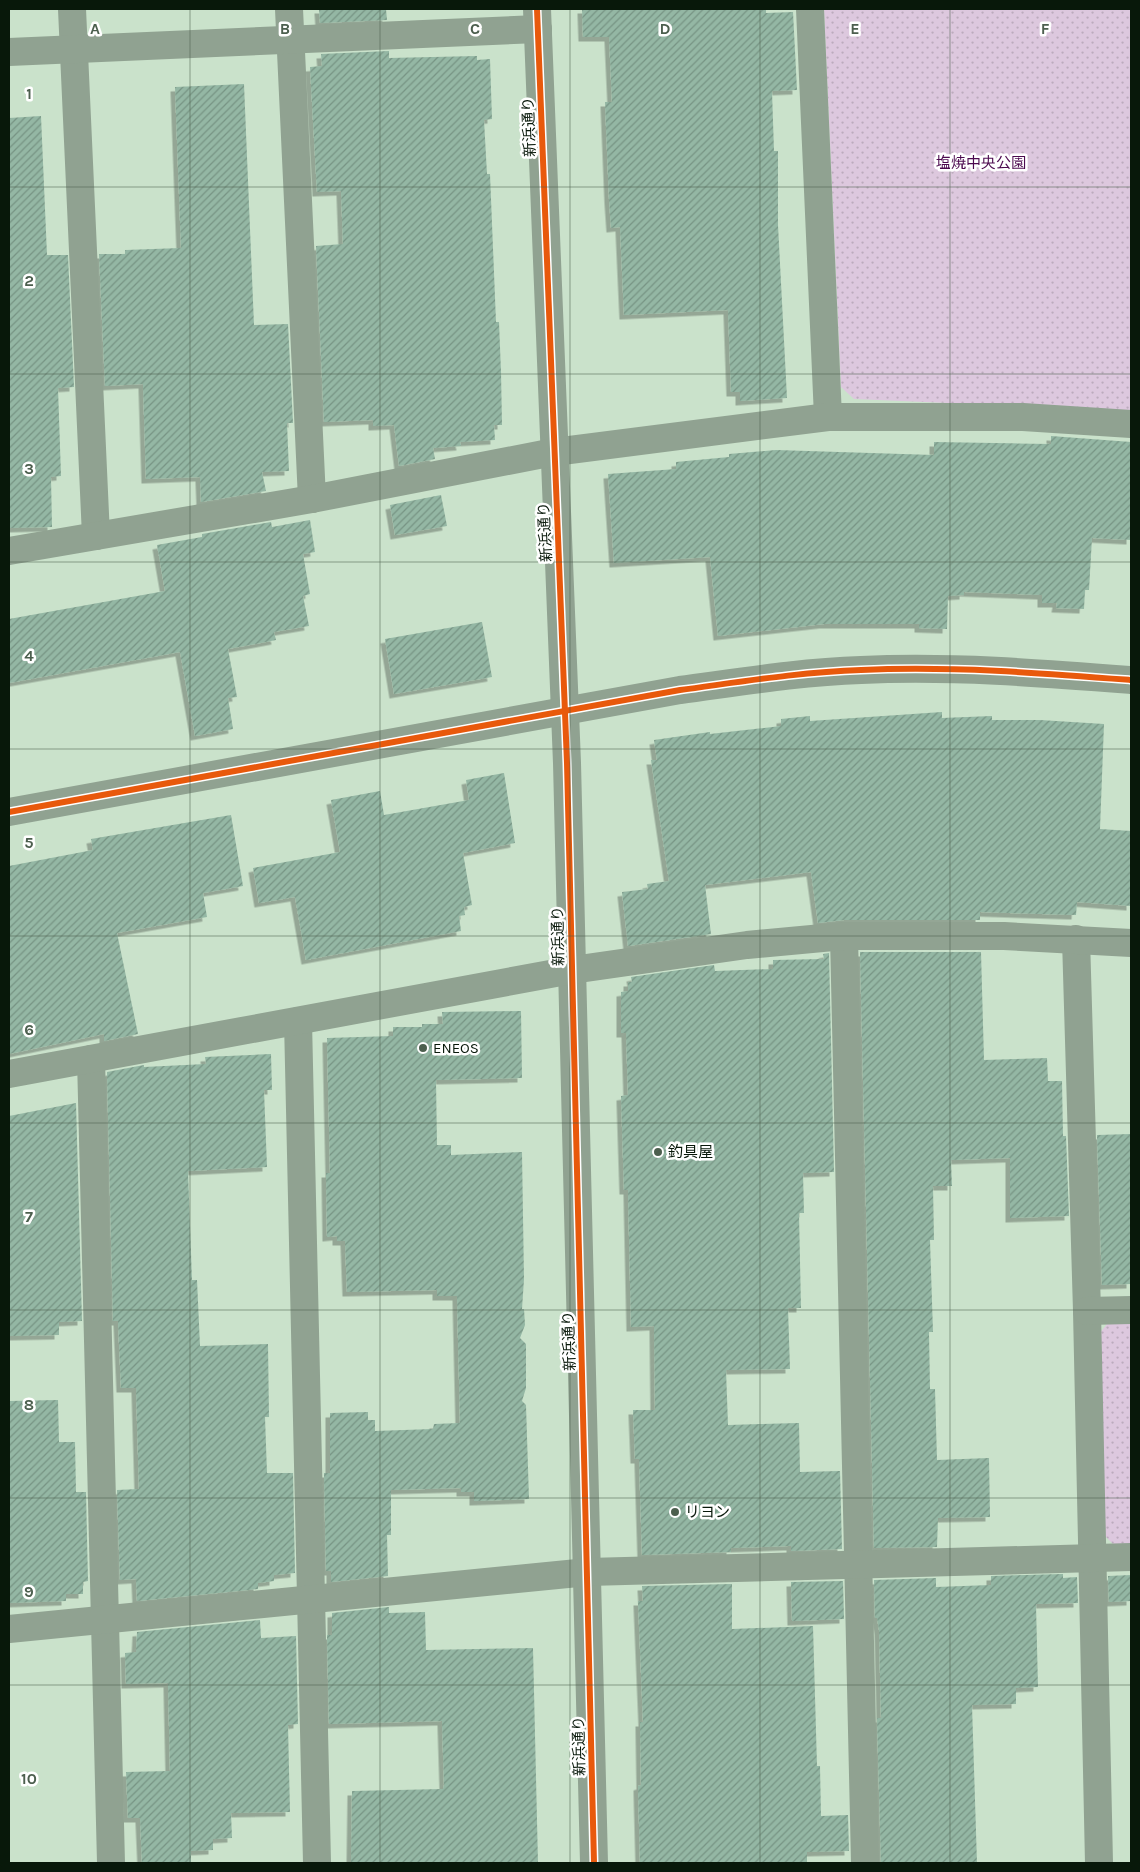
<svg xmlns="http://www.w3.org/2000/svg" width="1140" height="1872" viewBox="0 0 1140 1872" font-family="Karla,'Noto Sans JP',sans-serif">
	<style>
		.grass { fill: url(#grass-dots) }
		.building { fill: url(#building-hatch); filter: url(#shadow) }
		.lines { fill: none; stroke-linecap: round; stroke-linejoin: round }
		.minor { stroke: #90a291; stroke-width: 28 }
		.cycleway-casing { stroke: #fff; stroke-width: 9 }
		.cycleway { stroke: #e8590c; stroke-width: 6 }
		.grid { fill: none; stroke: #4c5f4e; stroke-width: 1; stroke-opacity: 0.55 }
		.poi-dot { fill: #4c5f4e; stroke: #fff; stroke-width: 2 }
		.labels { text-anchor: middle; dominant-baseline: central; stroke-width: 5; stroke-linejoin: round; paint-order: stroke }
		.street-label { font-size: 15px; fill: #08180a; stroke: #fff }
		.park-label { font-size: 15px; fill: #4c0a4f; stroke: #fff }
		.poi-label { font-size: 15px; fill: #08180a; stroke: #fff; text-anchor: start }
		.grid-label { font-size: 16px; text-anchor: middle; font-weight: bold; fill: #4c5f4e; stroke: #fff; stroke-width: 5; stroke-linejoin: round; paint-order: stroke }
	</style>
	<defs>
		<pattern id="grass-dots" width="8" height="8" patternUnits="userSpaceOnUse" patternTransform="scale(1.25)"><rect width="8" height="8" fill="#ddc8de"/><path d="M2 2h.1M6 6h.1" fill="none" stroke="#bcabbd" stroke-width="1.8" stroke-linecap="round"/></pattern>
		<pattern id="building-hatch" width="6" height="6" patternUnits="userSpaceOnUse" patternTransform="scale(1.25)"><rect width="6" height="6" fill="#94b7a4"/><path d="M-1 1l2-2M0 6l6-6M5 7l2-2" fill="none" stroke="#779484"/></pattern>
		<filter id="shadow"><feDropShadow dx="-4.5" dy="4.5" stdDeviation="0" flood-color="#0004"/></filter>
	</defs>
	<rect width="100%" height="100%" fill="#cae2cb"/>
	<g class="grass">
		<path d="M824,9h307v402l-277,-12 -13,-12z"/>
		<path d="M1111,1319h20v228h-15l-13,-13 -4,-200z"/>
	</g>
	<g class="building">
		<path d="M319,9h67l1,11 -67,3z"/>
		<path d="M582,9h184v4l27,-1 4,78 -25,1 2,60h4v74l9,173 -47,3v-9h-9l-3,-82 -104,5 -4,-88 -9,1 -2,-29 -4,-97h7l-3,-65h-26z"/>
		<path d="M389,51v7l88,-2v4l13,-1 2,60 -8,1 3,54h3l6,148h3l2,50 1,53h-8l1,15 -35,2 1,4 -28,2 2,11 -36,7 -5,-41 -21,1v-6l-49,2 -8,-176 27,-2 -2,-53 -24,1 -7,-125 12,-1 -1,-12z"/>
		<path d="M244,84l10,241 34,-1 5,99h-6l2,48 -27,1 4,19 -65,11 -1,-25 -54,2 -3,-95 -38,2 -6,-132h26v-4l56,-2 -6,-161z"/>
		<path d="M41,116l6,139h21l6,132 -16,1 3,88 -10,1 1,50 -43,1v-410z"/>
		<path d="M1051,436l80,6v98l-39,-2 -3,52h-4l-1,19 -28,-1 1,-5h-15v-8l-78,-3v3l-16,1 -1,33 -28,-1v-4h-95l-106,12 -8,-79 -96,6 -6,-89 68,-5v-7l53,-5v-3l47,-4 158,5v-13l117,2z"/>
		<path d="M441,495l6,31 -52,9 -5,-30z"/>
		<path d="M310,520l5,32 -12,2 7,40 -7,2 6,30 -35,6 2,8 -48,9 9,48 -9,1 5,31 -38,7 -15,-84 -171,31v-64l156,-28 -8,-46 45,-8v-3l69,-12 1,5z"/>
		<path d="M482,622l10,55 -98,17 -9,-55z"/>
		<path d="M942,712v6l50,-2v4h48l64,4 -4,105 31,2v75l-54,-4 -1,13 -96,-3v8h-136l-26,3 -7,-51 -106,13 6,49 -83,12 -6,-54 26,-3 -1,-5 22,-3 -18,-121h6l-3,-20 56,-8v2l71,-8v-7l29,-3v5z"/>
		<path d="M504,773l11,70 -52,10 9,52 -8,2 1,8 -6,1 2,15 -155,29 -11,-63 -36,6 -6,-35 87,-16 -9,-52 49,-9 4,24 85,-15 -3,-20z"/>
		<path d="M231,815l12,71 -40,7 4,24 -90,16 21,101 -34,7v-7l-95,20v-188l84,-16 -2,-11z"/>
		<path d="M860,952h121l3,108 63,-2 1,23h14l1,55h3l3,80 -59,2v-60l-59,2 1,26h-19l1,54h-4l3,92h-4l1,57h5l2,71 52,-2 1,59 -52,1 -1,29 -63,1z"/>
		<path d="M829,953l5,219 -31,1 1,40h-5l2,95h-13l2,61 -64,1 2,55 71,-2 1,49 40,-1 2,78 -51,2v-5h-3l-57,2v4l-89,3 -3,-96h-4l-2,-49h22l-1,-84 -23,1 -3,-137h-4l-3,-94 7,-1 -2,-62h-5v-41l7,-1v-9h4l-1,-5 83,-12 1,6 58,-2v-9l51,-1 -1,-5z"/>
		<path d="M521,1011l1,67 -86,2 1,65h14v10l71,-3 2,127 -2,30h2l1,16 -5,13 6,6v44l-4,13 4,4 3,94 -55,2v-9h-13v-4l-70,2v45h-4l1,41 -57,6v-11h-5l-2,-98h6v-60l38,-1v8h7v11l58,-2 1,-5 26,-1 -3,-127h-20v-6l-90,2 -2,-51h-8v-5l-10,1 -1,-64h4l-3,-135 66,-2v-9h29v-3h21l-1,-12z"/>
		<path d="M271,1054l1,36h-8l3,77 -79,4 4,109h5l3,66 68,-2 1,73h-4l2,56h26l2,100 -21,2v6l-16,2v6l-121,12 -1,-22 -16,1 -3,-90 22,-1 -3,-101h-15l-3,-67h-5l-6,-249 37,-7v2l62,-3 -1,-7z"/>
		<path d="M76,1103l6,218 -23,1v13l-50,1v-220z"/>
		<path d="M1131,1134v150l-29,1 -5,-150z"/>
		<path d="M58,1400l1,42h16l1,50h10l2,89 -5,1v12h-17v7l-57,2v-202z"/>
		<path d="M1063,1574v4l14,-1 1,26 -42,1 2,83 -22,1v16l-44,1 5,158h-96l-4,-145h4l-2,-88 -2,-12h-2l-1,-38 62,-2v9l55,-2v-9z"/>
		<path d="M1131,1575v26l-22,1 -1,-26z"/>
		<path d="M843,1581l1,38 -52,2 -1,-39z"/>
		<path d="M732,1584v45l81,-3 4,140h3l1,50 27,-1 1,36 -42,1v11h-167l-2,-77 3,-1 -1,-63h3l-5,-121h5l-1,-15z"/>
		<path d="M389,1607v6l36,-1 1,38 107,-2 5,215h-187l1,-72 91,-2 1,-4 -2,-64 -113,3 -2,-89h5v-22z"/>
		<path d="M260,1620l1,18 35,-2 2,88 -10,1 2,87 -59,1 1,25 -19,1v11l-22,1v12h-49l-2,-45h-12l-2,-46 44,-1 -2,-88 -42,1 -1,-31 11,-1 1,-20z"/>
	</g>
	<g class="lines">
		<g class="minor">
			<path d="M72,9l24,527"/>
			<path d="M289,9l23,490"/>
			<path d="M537,9l30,754 27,1100"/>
			<path d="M810,9l18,408"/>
			<path d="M9,52l529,-23"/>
			<path d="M9,551l303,-52 242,-47 274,-35h195l108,7"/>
			<path d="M9,812l671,-122c60,-8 120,-18 181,-20 91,-4 180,3 270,10"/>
			<path d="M844,936l21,927"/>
			<path d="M1076,939l11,372 12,552"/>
			<path d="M298,1021l19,842"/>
			<path d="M91,1059l20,804"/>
			<path d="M9,1074l563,-104 175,-25 97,-9h160l127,7"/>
			<path d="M1087,1311l44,-1"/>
			<path d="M9,1629l579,-57 543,-15"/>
		</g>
		<g class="cycleway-casing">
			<g id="cycleway">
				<path d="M537,9l30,754 27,1100"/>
				<path d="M9,812l671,-122c60,-8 120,-18 181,-20 91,-4 180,3 270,10"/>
			</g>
		</g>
		<use href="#cycleway" class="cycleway"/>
	</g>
	<path class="grid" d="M190,9v1854M380,9v1854M570,9v1854M760,9v1854M950,9v1854M9,187h1122M9,374h1122M9,562h1122M9,749h1122M9,936h1122M9,1123h1122M9,1310h1122M9,1498h1122M9,1685h1122"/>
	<g class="poi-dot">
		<circle cx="423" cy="1048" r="5"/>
		<circle cx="658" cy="1152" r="5"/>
		<circle cx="675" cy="1512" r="5"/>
	</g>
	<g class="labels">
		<g class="street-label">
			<text transform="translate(529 127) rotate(-92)">新浜通り</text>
			<text transform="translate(545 532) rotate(-93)">新浜通り</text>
			<text transform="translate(558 936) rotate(-91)">新浜通り</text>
			<text transform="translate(569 1341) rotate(-92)">新浜通り</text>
			<text transform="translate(579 1746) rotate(-91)">新浜通り</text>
		</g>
		<g class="park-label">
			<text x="981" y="163">塩焼中央公園</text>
		</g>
		<g class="poi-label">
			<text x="433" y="1048">ENEOS</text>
			<text x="668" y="1152">釣具屋</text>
			<text x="685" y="1512">リヨン</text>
		</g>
	</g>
	<g class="grid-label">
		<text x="95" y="34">A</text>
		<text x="285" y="34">B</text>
		<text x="475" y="34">C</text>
		<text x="665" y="34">D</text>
		<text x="855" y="34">E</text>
		<text x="1045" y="34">F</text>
		<text x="29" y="99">1</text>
		<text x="29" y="286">2</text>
		<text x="29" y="474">3</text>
		<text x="29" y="661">4</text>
		<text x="29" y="848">5</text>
		<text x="29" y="1035">6</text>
		<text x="29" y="1222">7</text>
		<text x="29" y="1410">8</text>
		<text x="29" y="1597">9</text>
		<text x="29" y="1784">10</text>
	</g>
	<rect width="1140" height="1872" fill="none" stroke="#08180a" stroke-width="20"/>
</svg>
